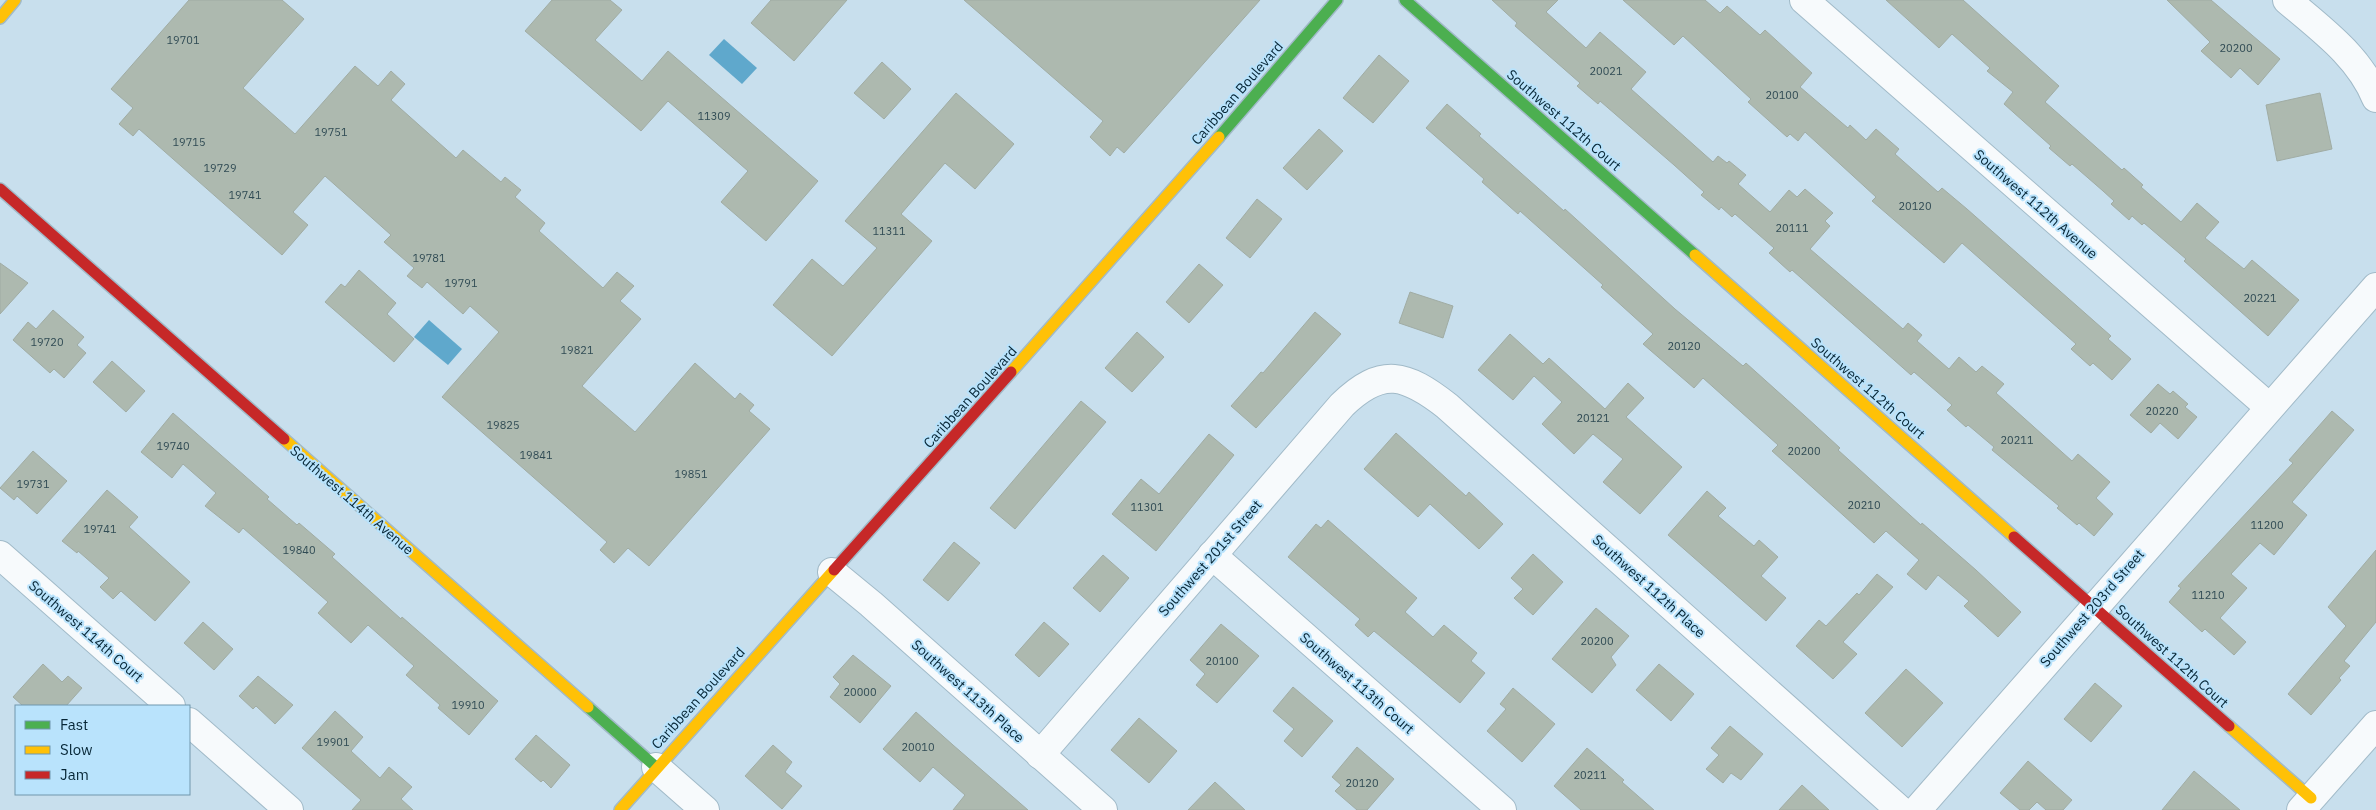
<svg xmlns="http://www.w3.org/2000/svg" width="2376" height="810" viewBox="0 0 2376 810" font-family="'IBM Plex Sans',sans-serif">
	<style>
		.water { fill: #5fa8cc }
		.building { fill: #adb9af; stroke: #a0aca4 }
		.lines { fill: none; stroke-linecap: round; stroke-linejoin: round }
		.street-casing { stroke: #a1bac8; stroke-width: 30 }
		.fast-casing { stroke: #a1bac8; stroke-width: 14 }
		.slow-casing { stroke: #a1bac8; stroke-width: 14 }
		.jam-casing { stroke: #a1bac8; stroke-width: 14 }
		.street { stroke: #f7fafc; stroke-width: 28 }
		.fast { stroke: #4caf50; stroke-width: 11 }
		.slow { stroke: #ffc107; stroke-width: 11 }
		.jam { stroke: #c62828; stroke-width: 11 }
		.labels { text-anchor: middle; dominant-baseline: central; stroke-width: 4; stroke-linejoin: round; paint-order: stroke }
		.number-label { font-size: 11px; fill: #304b54 }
		.street-label { font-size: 14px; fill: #062636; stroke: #b9e3fc }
	</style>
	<rect width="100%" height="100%" fill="#c8dfed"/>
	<g class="water">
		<path d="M724,39l33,29 -15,16 -33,-29z"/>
		<path d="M429,320l33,29 -14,16 -34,-28z"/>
	</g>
	<g class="building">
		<path d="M189,0h93l22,19 -61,69 52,46 60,-68 23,20 13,-15 14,13 -14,16 65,58 7,-8 38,32 4,-5 16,13 -6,7 30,26 -6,8 64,57 14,-16 17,14 -14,15 21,18 -59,67 53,46 60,-69 40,36 5,-6 14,12 -5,6 21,18 -121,137 -21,-18 -14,15 -14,-13 7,-8 -165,-145 57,-65 -29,-26 -7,8 -36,-32 -5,6 -15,-12 7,-8 -30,-26 7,-7 -66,-59 -32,36 15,13 -26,30 -143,-126 -6,7 -14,-12 14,-16 -22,-19z"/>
		<path d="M552,0h58l12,10 -27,30 47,41 26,-30 150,130 -52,60 -45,-39 27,-31 -80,-70 -27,30 -116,-100z"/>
		<path d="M771,0h76l-53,61 -43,-38z"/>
		<path d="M964,0h296l-136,153 -7,-6 -7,9 -20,-19 13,-16z"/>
		<path d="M1492,0h66l-12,12 40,36 14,-16 46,40 -15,17 82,73 5,-6 9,7 2,-2 17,14 -8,9 32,28 19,-22 8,7 8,-8 28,24 -8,8 5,5 -20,23 93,80 5,-6 14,12 -5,6 32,28 10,-12 17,15 6,-6 22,18 -8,9 76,68 6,-7 32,28 -14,16 17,16 -19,22 -15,-13 -2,2 -20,-17 2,-2 -67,-56 2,-3 -26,-22 -2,2 -19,-17 5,-5 -38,-33 -3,3 -119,-105 -2,2 -21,-19 5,-5 -39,-34 -3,3 -11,-10 -2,3 -18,-15 3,-3 -30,-27 -74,-64 -2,3 -21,-18 3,-3 -65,-57 2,-3z"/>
		<path d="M1623,0h82l15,13 7,-7 33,29 5,-5 47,43 -12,14 48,41 2,-3 16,15 10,-11 23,20 -4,5 43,38 4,-4 25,21 144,127 -3,3 23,20 -19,21 -19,-17 -3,3 -19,-17 5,-5 -114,-101 -18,20 -72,-62 4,-4 -71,-65 -7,9 -8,-7 -3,3 -39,-35 3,-3 -68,-63 -9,9z"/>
		<path d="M1886,0h77l96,86 -14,16 77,68 2,-2 19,17 -2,2 40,35 16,-19 22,19 -14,16 39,31 8,-9 47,40 -31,36 -84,-75 2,-2 -42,-36 -2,2 -10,-9 -3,4 -18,-16 3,-3 -11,-10 -31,-27 -2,2 -21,-18 2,-2 -47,-42 9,-12 -26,-21 3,-3 -38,-34 -13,14z"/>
		<path d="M2167,0h44l69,59 -22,26 -18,-17 -9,10 -30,-27 9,-9z"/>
		<path d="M1379,55l30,26 -36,42 -30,-25z"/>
		<path d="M882,62l29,27 -27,30 -30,-26z"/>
		<path d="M956,93l58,51 -39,45 -30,-26 -44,51 31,27 -100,115 -59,-51 39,-46 31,27 34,-38 -32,-27z"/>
		<path d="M2320,93l12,56 -55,12 -11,-56z"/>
		<path d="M1447,104l34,30 -2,2 85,75 1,-2 110,100 68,57 3,-3 59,53 35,32 -2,2 83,75 1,-2 54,47 45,42 -23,25 -34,-31 5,-5 -31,-26 -12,15 -19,-16 12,-14 -33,-29 -12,12 -102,-92 6,-6 -75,-67 -9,10 -51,-44 10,-10 -52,-47 2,-2 -83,-74 -2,3 -36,-32 2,-3 -58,-51z"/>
		<path d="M1319,129l24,22 -36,39 -24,-22z"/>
		<path d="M1257,199l25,20 -32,39 -24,-20z"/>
		<path d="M0,263l28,20 -28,31z"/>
		<path d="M1199,264l24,21 -34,38 -23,-21z"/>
		<path d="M359,270l37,33 -9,11 27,25 -20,23 -69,-60 16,-18 4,3z"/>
		<path d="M1410,292l43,14 -10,32 -44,-15z"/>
		<path d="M53,310l31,27 -7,8 9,8 -22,25 -10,-9 -4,4 -37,-33 15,-18 8,7z"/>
		<path d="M1315,312l26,22 -85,94 -25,-22 30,-34 2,1z"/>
		<path d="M1137,332l27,25 -32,35 -27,-24z"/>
		<path d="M1510,334l33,30 6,-6 56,51 23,-26 16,15 -18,19 56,50 -42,47 -37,-32 20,-23 -30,-25 -19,20 -32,-30 20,-22 -28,-26 -21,24 -35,-30z"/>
		<path d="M112,361l33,30 -19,21 -33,-30z"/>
		<path d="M2158,384l12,10 3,-3 15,13 -3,3 12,10 -19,22 -18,-16 -9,10 -21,-18z"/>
		<path d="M1081,401l25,21 -91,107 -25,-21z"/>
		<path d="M2332,411l22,19 -62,72 15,13 -33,40 -14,-12 -29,31 16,14 -27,30 26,24 -12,13 -29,-26 -3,3 -33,-30 12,-14 -3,-2 115,-123 -4,-3z"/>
		<path d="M173,413l96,84 -2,2 30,26 2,-2 36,31 -3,3 69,62 1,-2 96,84 -29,34 -31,-27 2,-3 -34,-30 8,-9 -46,-41 -17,18 -33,-30 10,-11 -85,-74 -4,5 -34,-27 11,-13 -33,-29 -11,14 -31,-26z"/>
		<path d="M1396,433l70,63 3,-4 34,32 -24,25 -49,-45 -12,13 -54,-48z"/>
		<path d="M1209,434l25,21 -78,96 -44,-37 29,-35 18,15z"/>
		<path d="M33,451l34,30 -30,33 -20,-18 -3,4 -14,-12z"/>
		<path d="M107,490l31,27 -9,10 61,55 -35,39 -34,-30 -8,8 -13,-12 9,-9 -31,-27 -1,2 -15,-12z"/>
		<path d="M1707,491l19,17 -8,8 36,30 5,-6 19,17 -17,19 25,22 -20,23 -98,-86z"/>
		<path d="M1328,520l89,78 -12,14 28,25 11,-12 33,28 -6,8 14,12 -25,30 -86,-72 -6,6 -13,-12 5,-6 -72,-62 28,-33 5,4z"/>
		<path d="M954,542l26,21 -32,38 -25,-21z"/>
		<path d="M2376,550v72l-32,39 6,5 -11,12 2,2 -30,35 -23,-21 58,-68 -18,-19z"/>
		<path d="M1533,554l30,28 -30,33 -19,-17 9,-9 -12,-11z"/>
		<path d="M1103,555l26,23 -29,34 -27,-24z"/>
		<path d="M1877,574l16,13 -50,55 14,12 -24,25 -37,-33 23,-26 7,6 31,-33 2,2z"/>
		<path d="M1596,608l33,28 -18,21 5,8 -24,28 -40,-34z"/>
		<path d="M203,622l30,27 -19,21 -30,-27z"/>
		<path d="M1044,622l25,22 -30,33 -24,-22z"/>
		<path d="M1221,624l38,32 -42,47 -21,-18 9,-11 -15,-14z"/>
		<path d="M853,655l38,31 -31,37 -30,-26 10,-13 -7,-7z"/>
		<path d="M43,664l19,18 6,-6 14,12 -16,18h-43l-10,-9z"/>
		<path d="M1659,664l35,30 -23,27 -35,-31z"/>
		<path d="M1906,669l37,34 -41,44 -37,-34z"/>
		<path d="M258,676l35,29 -18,19 -19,-18 -3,3 -14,-13z"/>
		<path d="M2095,683l27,23 -31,36 -27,-23z"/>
		<path d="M1293,687l40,34 -31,36 -18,-16 10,-12 -21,-18z"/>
		<path d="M1513,688l42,36 -33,38 -35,-31 19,-22 -6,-5z"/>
		<path d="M335,711l28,26 -12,14 29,27 9,-11 23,20 -11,12 12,11h-61l9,-10 -59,-52z"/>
		<path d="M916,712l37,33 75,65h-75l12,-15 -32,-28 -13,15 -37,-33z"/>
		<path d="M1139,718l38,33 -28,32 -38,-33z"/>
		<path d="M1730,726l33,28 -22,26 -10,-7 -8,10 -17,-14 13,-14 -8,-7z"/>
		<path d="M536,735l34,30 -19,23 -8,-8 -2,2 -26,-23z"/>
		<path d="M773,745l19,17 -7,10 17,14 -20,23 -37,-33z"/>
		<path d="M1357,747l37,32 -27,31h-10l-22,-19 6,-6 -9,-8z"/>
		<path d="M1587,748l37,32 -2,2 32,28h-73l-27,-24z"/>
		<path d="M2028,761l44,39 -9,10h-17l-9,-8 -8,8h-9l-20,-17z"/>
		<path d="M2194,771l46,39h-78z"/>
		<path d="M1215,782l30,28h-57z"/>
		<path d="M1802,785l27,25h-50z"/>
	</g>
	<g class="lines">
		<g class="street-casing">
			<g id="street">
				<path d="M1804,0l465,407"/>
				<path d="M2287,0c34,29 72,56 89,98"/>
				<path d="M0,555l171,151"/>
				<path d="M1212,555l290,255"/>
				<path d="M832,572l39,32 232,206"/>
				<path d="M189,722l100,88"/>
				<path d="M1040,755l302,-350c40,-39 64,-31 105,1l453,404"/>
				<path d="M656,767l49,43"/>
				<path d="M1917,810l459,-523"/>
				<path d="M2301,810l75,-85"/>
			</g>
		</g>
		<g class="fast-casing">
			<g id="fast">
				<path d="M1405,0l290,255"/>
				<path d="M1219,137l118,-137"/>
				<path d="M588,707l68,60"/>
			</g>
		</g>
		<g class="slow-casing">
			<g id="slow">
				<path d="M0,18l15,-18"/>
				<path d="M1695,255l319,282"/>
				<path d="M1011,372l208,-235"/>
				<path d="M284,439l304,268"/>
				<path d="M2229,726l82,72"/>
				<path d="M620,810l214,-240"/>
			</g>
		</g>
		<g class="jam-casing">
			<g id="jam">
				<path d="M0,189l284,250"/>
				<path d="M2014,537l215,189"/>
				<path d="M834,570l177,-198"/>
			</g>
		</g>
		<use href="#street" class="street"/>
		<use href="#fast" class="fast"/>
		<use href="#slow" class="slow"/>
		<use href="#jam" class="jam"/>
	</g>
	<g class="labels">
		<g class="number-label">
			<text x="183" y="40">19701</text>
			<text x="2236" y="48">20200</text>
			<text x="1606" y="71">20021</text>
			<text x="1782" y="95">20100</text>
			<text x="714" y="116">11309</text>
			<text x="331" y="132">19751</text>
			<text x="189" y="142">19715</text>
			<text x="220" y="168">19729</text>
			<text x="245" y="195">19741</text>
			<text x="1915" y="206">20120</text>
			<text x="1792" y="228">20111</text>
			<text x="889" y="231">11311</text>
			<text x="429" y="258">19781</text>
			<text x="461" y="283">19791</text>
			<text x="2260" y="298">20221</text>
			<text x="47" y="342">19720</text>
			<text x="1684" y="346">20120</text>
			<text x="577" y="350">19821</text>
			<text x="2162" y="411">20220</text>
			<text x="1593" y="418">20121</text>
			<text x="503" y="425">19825</text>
			<text x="2017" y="440">20211</text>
			<text x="173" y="446">19740</text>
			<text x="1804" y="451">20200</text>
			<text x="536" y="455">19841</text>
			<text x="691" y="474">19851</text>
			<text x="33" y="484">19731</text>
			<text x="1864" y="505">20210</text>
			<text x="1147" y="507">11301</text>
			<text x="2267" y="525">11200</text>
			<text x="100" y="529">19741</text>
			<text x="299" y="550">19840</text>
			<text x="2208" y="595">11210</text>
			<text x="1597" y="641">20200</text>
			<text x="1222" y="661">20100</text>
			<text x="860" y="692">20000</text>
			<text x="468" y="705">19910</text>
			<text x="333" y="742">19901</text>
			<text x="918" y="747">20010</text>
			<text x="1590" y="775">20211</text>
			<text x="1362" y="783">20120</text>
		</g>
		<g class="street-label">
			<text transform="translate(1237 93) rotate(-49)">Caribbean Boulevard</text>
			<text transform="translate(1564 120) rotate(41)">Southwest 112th Court</text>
			<text transform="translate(2036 204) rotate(41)">Southwest 112th Avenue</text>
			<text transform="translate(1868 388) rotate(41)">Southwest 112th Court</text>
			<text transform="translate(970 397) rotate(-48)">Caribbean Boulevard</text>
			<text transform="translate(352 500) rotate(41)">Southwest 114th Avenue</text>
			<text transform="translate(1210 558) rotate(-49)">Southwest 201st Street</text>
			<text transform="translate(1649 586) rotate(42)">Southwest 112th Place</text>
			<text transform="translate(2092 608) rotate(-49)">Southwest 203rd Street</text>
			<text transform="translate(86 631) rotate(41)">Southwest 114th Court</text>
			<text transform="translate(2172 656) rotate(42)">Southwest 112th Court</text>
			<text transform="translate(1357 683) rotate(41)">Southwest 113th Court</text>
			<text transform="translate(968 691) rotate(42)">Southwest 113th Place</text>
			<text transform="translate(698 698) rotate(-48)">Caribbean Boulevard</text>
		</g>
	</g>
	<rect x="15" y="705" width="175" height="90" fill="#b9e3fc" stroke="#7197ad"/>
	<rect x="25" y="721" width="25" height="8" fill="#4caf50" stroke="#7197ad"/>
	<text x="60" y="730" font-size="15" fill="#062636">Fast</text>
	<rect x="25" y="746" width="25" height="8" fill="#ffc107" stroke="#7197ad"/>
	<text x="60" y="755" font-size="15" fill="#062636">Slow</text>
	<rect x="25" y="771" width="25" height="8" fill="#c62828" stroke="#7197ad"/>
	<text x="60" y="780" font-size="15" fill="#062636">Jam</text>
</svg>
